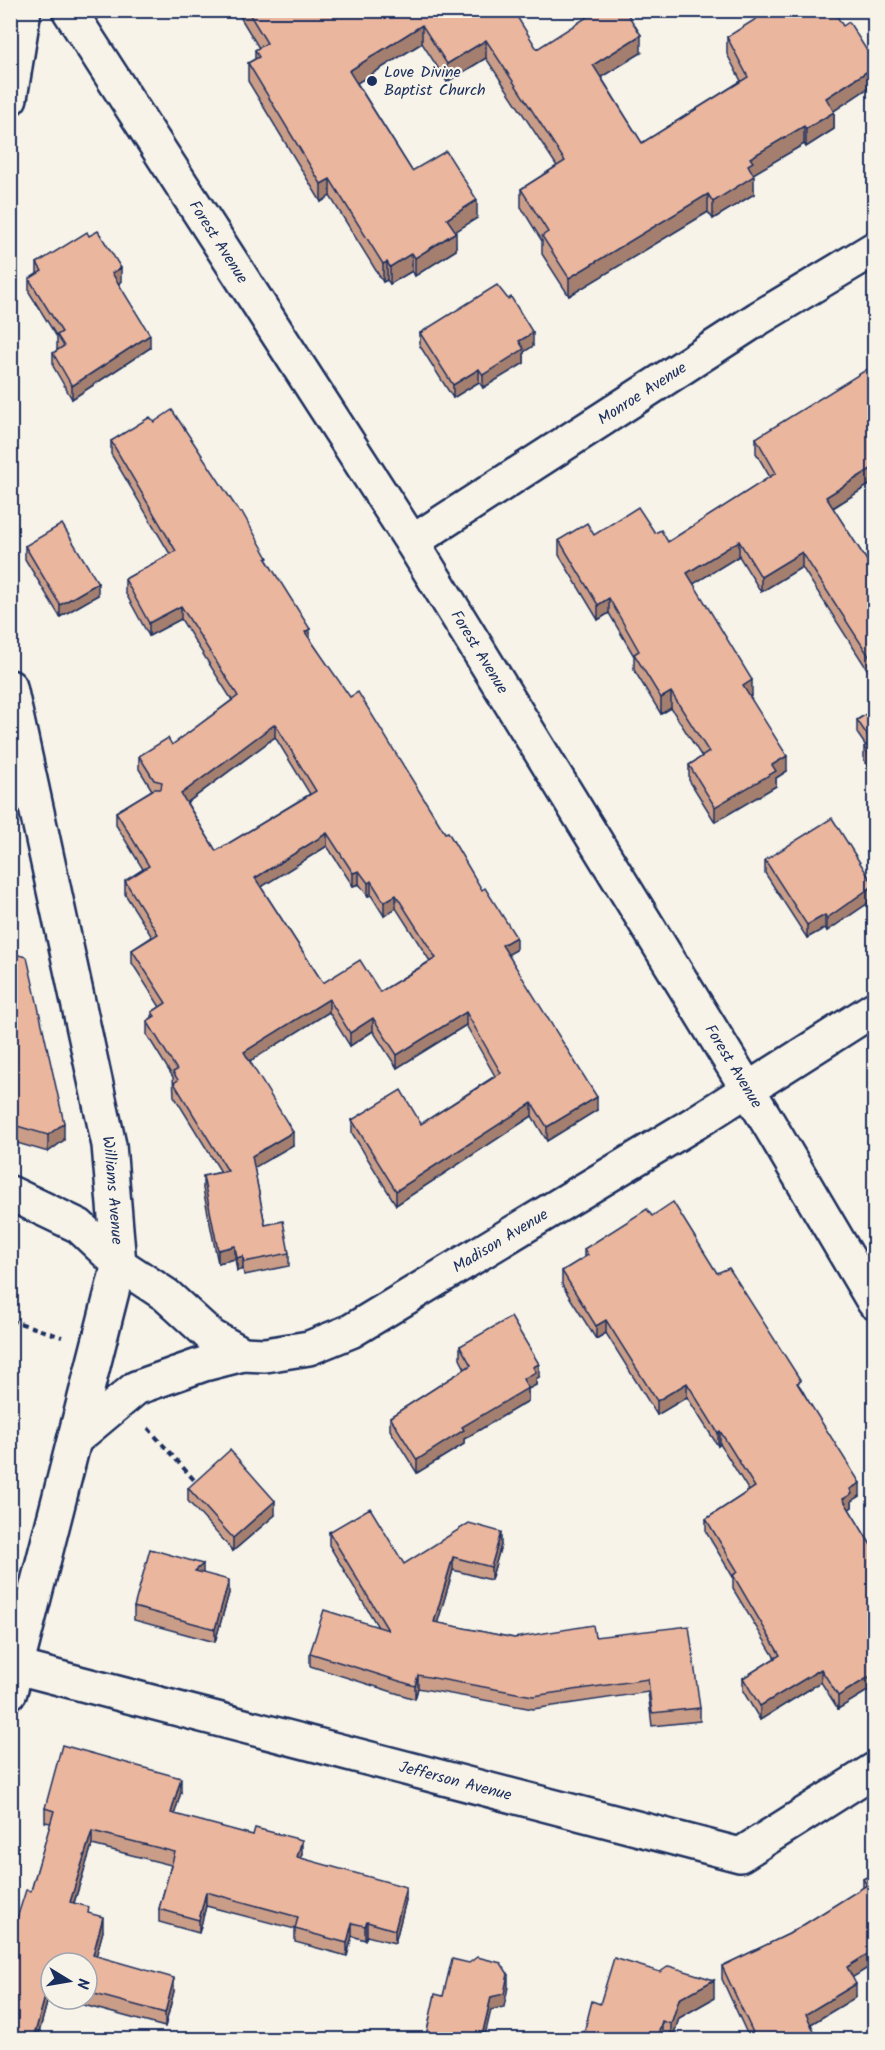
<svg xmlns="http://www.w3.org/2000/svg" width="885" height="2050" viewBox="0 0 885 2050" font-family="Kalam,sans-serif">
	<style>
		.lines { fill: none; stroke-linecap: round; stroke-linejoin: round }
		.minor-casing { stroke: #1b2f5e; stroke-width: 38 }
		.path { stroke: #1b2f5e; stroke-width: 4; stroke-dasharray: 6 4.5; stroke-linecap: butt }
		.minor { stroke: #f7f3e8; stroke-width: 33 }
		.wall { fill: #ca9d88; stroke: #1b2f5e; stroke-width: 1.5; fill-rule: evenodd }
		.shaded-wall { fill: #a47f6f; stroke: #1b2f5e; stroke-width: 1.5 }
		.building { fill: #ebb69e; stroke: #1b2f5e; stroke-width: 1.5; fill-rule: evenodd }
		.poi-dot { fill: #1b2f5e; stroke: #f7f3e8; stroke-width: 2 }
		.labels { text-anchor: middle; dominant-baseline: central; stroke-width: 4.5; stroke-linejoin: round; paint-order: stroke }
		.poi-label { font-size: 16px; fill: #1b2f5e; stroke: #f7f3e8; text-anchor: start }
		.street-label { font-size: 16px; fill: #1b2f5e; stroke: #f7f3e8 }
	</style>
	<rect width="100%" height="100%" fill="#f7f3e8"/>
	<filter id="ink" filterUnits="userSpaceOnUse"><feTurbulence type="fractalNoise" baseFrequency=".0167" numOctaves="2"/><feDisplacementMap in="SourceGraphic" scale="12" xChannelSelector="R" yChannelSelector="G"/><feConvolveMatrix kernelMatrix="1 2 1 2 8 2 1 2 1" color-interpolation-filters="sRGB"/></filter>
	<g filter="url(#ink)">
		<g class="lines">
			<g class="minor-casing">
				<g id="minor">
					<path id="s1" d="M69,10l343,532 357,582 105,178"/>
					<path d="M10,98l14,-88"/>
					<path id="s2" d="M412,542l347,-224 115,-69"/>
					<path id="s3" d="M10,687l99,458 10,119 -109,428"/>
					<path id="s4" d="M10,1193l69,33 40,38 47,31 46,42 31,17 22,1 44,-7 42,-17 344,-208 179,-114"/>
					<path d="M75,1439l61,-51 68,-24 39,-10"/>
					<path id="s5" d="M17,1667l723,188 134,-85"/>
				</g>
			</g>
			<g class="path">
				<path d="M10,308l9,2"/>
				<path d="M10,1320l52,17"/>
				<path d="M148,1428l47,53"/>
			</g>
			<use href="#minor" class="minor"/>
		</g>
		<g class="wall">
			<path d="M236,10h224l3,7 74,32 104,4 -40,24 41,66 99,-62 -14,-27v-17l116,-11 31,36v22l-40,27v18l-28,18 -2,-3 -51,30 1,20 -41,25 -5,-7 -139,84 -27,-42v-13l-21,-34v-18l36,-23 -71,-108 -39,24 -25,-39 -65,40 55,88 65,47 -22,13 1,19 -41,26 -3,-5 -22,13 -3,-4 -4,2 -53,-86 -9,6 -73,-121v-18l7,-4v-9l4,-2z"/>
			<path d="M89,236l32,46 -3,1 32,65 -78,51 -19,-33v-13l4,-3v-13l-28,-45v-13l8,-5v-11z"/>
			<path d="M508,299l25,47 -9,6v11l-41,25 -4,-6 -26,16 -33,-52v-13z"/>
			<path d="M154,422l114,140 42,77 206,311 -8,4 89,156 -50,31 -15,-25 -136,89 -44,-72v-13l69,4 74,-48 -29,-51 -69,43 -24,-37 -23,15 -21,-34 -79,49 43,84 -39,22 11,58 24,28v13l-45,9 -1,-6 -6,2 -2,-12 -17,4 -15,-74v-13l18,-4 -47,-76 -1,-19 -26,-42v-14l5,-3v-6l8,-5 -28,-44v-13l20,-13 -27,-43v-13l18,-12 -27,-44v-13l36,-22 -13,-21v-13l33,-11 60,-45 -51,-81 -32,17 -24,-44v-13l45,-25 -59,-100v-13zM275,737l35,57 -94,57 -29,-48zM327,846l26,40 6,-2 9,12 3,-1 13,21 12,-8 34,53 -50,31 -57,-9 -62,-96z"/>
			<path d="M756,438l118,44 -41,26 36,56 5,-4v120l-72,-113 -41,25 -22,-36 -46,28 59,111 -2,2 37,74 -11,7v8l-61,36 -26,-42v-15l13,-8 -31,-49 -10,6 -27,-44v-14l-25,-43 -11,7 -39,-65v-15l35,-5 61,-2 13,9 102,-65 -14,-24z"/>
			<path d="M25,546l73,49 -38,22 -35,-58z"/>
			<path d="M874,709v67l-10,-16v-13l2,-1 -9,-13v-13z"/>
			<path d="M765,860l109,39 -47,32 -2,-3 -18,10 -42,-65z"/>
			<path d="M10,953l54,187 -16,12 -38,-11z"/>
			<path d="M652,1216l65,57 84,115 59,108 -8,5v6l-3,2 25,41v137l-36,22 -17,-27 -61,38 -17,-29v-13l32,-20 -42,-69v-12l-27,-45v-13l43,-28 -29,-47 -2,2 -31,-49 -30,18 -51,-82 -10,6 -34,-54v-14l22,-13v-9z"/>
			<path d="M460,1346l79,31 -3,2v6l-8,4v12l-64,38v5l-47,29 -27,-43v-13l75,-48 -5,-10z"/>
			<path d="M188,1488l87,27 -42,36 -45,-50z"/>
			<path d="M329,1532l75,32 97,-19 -10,35 -38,-10 -16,53 77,15 81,-1 105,71v13l-48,5 -4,-34 -115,17 -115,-21 -3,11 -105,-33v-13l68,-26 -49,-82z"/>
			<path d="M203,1573l26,20 -14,49 -81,-22v-13z"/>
			<path d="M181,1792l-7,22 128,40 -1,4 105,42 -11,43 -28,-7 -2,4 -13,-4 -5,20 -52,-14v-13l-89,-23 -7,27 -40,-11v-13l12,-44 -79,-20 -18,58 15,11 14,17 -7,25 78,35 -9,36 -100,-27 -1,4 -16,-5 -11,41h-27l21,-149 20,-68 -6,-1v-14zM51,1963h36v36h-36z"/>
			<path d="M874,1873v91l-22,13 4,20 -45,27 7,16h-68l-28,-61v-13l67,-32 74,-46v-9z"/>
			<path d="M714,1998l-35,20 -7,22h-90l18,-36z"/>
		</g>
		<g class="shaded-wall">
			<path d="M422,25v18l-73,45v-17z"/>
			<path d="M641,35v18l-48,29v-17z"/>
			<path d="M486,40v18l-39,24v-18z"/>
			<path d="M874,67v17l-48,32v-18z"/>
			<path d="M834,112v17l-28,18v-18z"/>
			<path d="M804,126v18l-51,30 1,2v18l-41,25v-17l35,-37 2,-7z"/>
			<path d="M330,179v17l-9,6v-18z"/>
			<path d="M708,194v18l-139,84v-18z"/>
			<path d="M477,200v18l-30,19v-18z"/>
			<path d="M456,232v18l-41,26v-18z"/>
			<path d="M412,253v18l-22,13v-17z"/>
			<path d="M387,262v18l-4,2v-18z"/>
			<path d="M121,268v14l-9,5v-14z"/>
			<path d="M533,333v13l-9,6v11l-41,25v-13l36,-34z"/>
			<path d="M150,335v13l-78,51v-13z"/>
			<path d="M479,369v13l-26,16v-13z"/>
			<path d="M874,467v15l-48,30v-15z"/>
			<path d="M739,541v15l-52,32v-15z"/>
			<path d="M802,552v15l-41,25v-15z"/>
			<path d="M98,583v12l-38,22v-12z"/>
			<path d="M609,598v15l-11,7v-15z"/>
			<path d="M181,606v13l-32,17v-13z"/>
			<path d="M310,629v14l-5,-11z"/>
			<path d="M752,680v15l-9,6v-15z"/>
			<path d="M671,692v16l-10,6v-16z"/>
			<path d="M275,724v13l-94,70v-13z"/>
			<path d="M787,756v15l-11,7v8l-61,36v-15l57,-42z"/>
			<path d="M327,833v13l-72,45v-13z"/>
			<path d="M359,871v13l-6,2v-13z"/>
			<path d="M371,881v14l-3,1v-13z"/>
			<path d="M874,885v14l-47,32v-13z"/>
			<path d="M396,895v13l-12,8v-14z"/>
			<path d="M825,915v13l-18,10v-13z"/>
			<path d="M516,937v13l-14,8v-13z"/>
			<path d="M329,999v13l-85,53v-13z"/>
			<path d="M466,1012v13l-69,43v-13z"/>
			<path d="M373,1018v13l-23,15v-13z"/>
			<path d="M597,1097v13l-50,31v-14z"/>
			<path d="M532,1103v13l-136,89v-14z"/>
			<path d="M64,1123v17l-16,12v-17z"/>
			<path d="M293,1132v13l-41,24v-13z"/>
			<path d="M235,1246v13l-17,4v-13z"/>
			<path d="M243,1256v13l-6,2v-13z"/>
			<path d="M12,1282v14l-2,6v-13z"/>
			<path d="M606,1320v13l-10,6v-13z"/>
			<path d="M539,1364v13l-3,2v6l-8,4v12l-64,38v5l-47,29v-13l45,-33 61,-48 10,-12z"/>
			<path d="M687,1383v14l-30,18v-14z"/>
			<path d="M720,1431v13l-2,2v-13z"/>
			<path d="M860,1483v13l-8,5v6l-9,6v-14l7,-10z"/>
			<path d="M275,1501v14l-42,36v-13z"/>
			<path d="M501,1532v13l-10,35v-13z"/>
			<path d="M453,1557v13l-19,65v-13z"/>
			<path d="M203,1564v13l-8,-6z"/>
			<path d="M229,1580v13l-14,49v-13z"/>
			<path d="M821,1669v13l-61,38v-14z"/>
			<path d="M874,1674v13l-36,22v-13z"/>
			<path d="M418,1675v13l-3,11v-13z"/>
			<path d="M181,1778v14l-10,34v-13z"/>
			<path d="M92,1831v14l-22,70v-13z"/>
			<path d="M302,1840v14l-5,17v-14z"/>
			<path d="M406,1887v13l-11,43v-13z"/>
			<path d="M206,1892v14l-7,27v-13z"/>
			<path d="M103,1917v14l-10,37v-13z"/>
			<path d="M367,1922v14l-2,4v-14z"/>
			<path d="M352,1923v13l-5,20v-13z"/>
			<path d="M874,1950v14l-27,17v-14z"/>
			<path d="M508,1974v13l-4,20 -13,3 -7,30h-3l10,-43z"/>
			<path d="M174,1978v13l-9,36v-14z"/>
			<path d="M714,1980v18l-35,20 -7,22h-1v-16l8,-25z"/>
			<path d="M856,1984v13l-50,30v-13z"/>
			<path d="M48,1986v13l-11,41h-4z"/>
			<path d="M662,2021v19h-6z"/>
			<path d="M765,2034v6h-9v-1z"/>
		</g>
		<g class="building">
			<path d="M247,10h213l3,7 10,-7h40l24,39 61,-39h27l16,25 -48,30 49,78 106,-66 -21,-40 43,-27h63l10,16 6,-4 25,40v5l-48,31 8,14 -28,17 -2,-3 -54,32 3,4 -5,3 6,11 -41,26 -5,-8 -139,84 -27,-42 6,-4 -27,-43 44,-28 -79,-121 -39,24 -25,-39 -73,46 63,100 34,-20 31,49 -30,19 9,13 -41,26 -3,-5 -22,14 -3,-5 -4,2 -53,-85 -9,5 -73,-121 11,-6 -4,-7 12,-7z"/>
			<path d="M98,231l23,37 -9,5 38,62 -78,51 -19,-33 11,-7 -7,-11 5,-3 -33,-53 13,-8 -5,-8 50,-31 2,4z"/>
			<path d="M497,285l11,14 3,-2 22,36 -14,8 5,8 -41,26 -4,-6 -26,16 -33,-52z"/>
			<path d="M874,365v102l-48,30 43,67 5,-4v104l-72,-112 -41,25 -22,-36 -52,32 65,107 -9,6 44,70 -15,9 4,6 -61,36 -26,-42 20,-13 -38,-60 -10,6 -27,-44 5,-3 -30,-53 -11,7 -39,-65 28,-17 7,12 44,-28 17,26 6,-3 7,12 108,-69 -20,-35z"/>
			<path d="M172,410l68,103 2,-1 26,46 -2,1 44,70 -5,3 45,65 8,-5 87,141 3,-1 34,58 3,-2 31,49 -14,8 95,152 -50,30 -15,-24 -136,88 -44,-71 49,-30 20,34 80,-51 -35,-61 -69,43 -24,-37 -23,15 -21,-34 -85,53 49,80 -41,24 13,69 18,-4 6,32 -45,9 -1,-6 -6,2 -2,-12 -17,4 -15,-74 25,-5 -54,-88 4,-3 -5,-8 4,-2 -30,-49 8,-5 -3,-4 14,-9 -34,-53 26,-16 -33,-53 24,-15 -33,-54 38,-23h7l1,-7 -8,-2 -15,-24 29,-18 4,7 66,-49 -57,-90 -32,17 -24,-44 51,-28 -65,-110 39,-24 4,5zM275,724l41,67 -100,60 -35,-57zM327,833l26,40 6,-2 9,12 3,-2 13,21 12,-7 40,63 -56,34 -20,-32 -37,23 -68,-105z"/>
			<path d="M62,524l36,59 -38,22 -35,-59z"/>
			<path d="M874,709v54l-10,-16 8,-5 -15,-22z"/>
			<path d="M832,818l42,67 -47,33 -2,-3 -18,10 -42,-65z"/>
			<path d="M10,953l17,4 37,166 -16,12 -38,-11z"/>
			<path d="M673,1202l44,71 12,-5 72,113 -4,2 63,100 -10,6 2,5 -9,5 31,51v124l-36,22 -17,-27 -61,37 -17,-28 37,-23 -47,-80 5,-3 -32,-53 49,-32 -35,-56 -2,2 -31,-50 -30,18 -51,-81 -10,6 -34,-55 26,-16 -4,-6 63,-40 5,7z"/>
			<path d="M511,1317l28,47 -6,3 3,5 -13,7 5,9 -66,39 2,3 -47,30 -27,-43 81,-52 -11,-19z"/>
			<path d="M230,1450l45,51 -42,37 -45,-50z"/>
			<path d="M370,1508l34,56 65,-41 32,9 -10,35 -38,-10 -19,65 80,16 79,-13 2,12 94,-11 11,82 -48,5 -4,-34 -115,17 -115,-21 -3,11 -105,-33 14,-43 64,20 -59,-98z"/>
			<path d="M150,1549l53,15 -8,7 34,9 -14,49 -81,-22z"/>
			<path d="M62,1745l119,33 -10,35 82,22 2,-7 47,12 -5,17 109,30 -11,43 -28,-8 -2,4 -13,-3 -5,20 -52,-14 3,-12 -92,-25 -7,28 -40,-11 16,-57 -83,-21 -22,71 19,5 -1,6 15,4 -10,38 81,23 -9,35 -78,-21v-29h-36v24l-3,-1 -15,54h-23v-100l16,-50 5,1 23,-80 -9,-3z"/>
			<path d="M874,1873v77l-27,17 9,17 -50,30 12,26h-51l-2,-6 -9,5 -34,-73 67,-32 78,-49 -4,-6z"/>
			<path d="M477,1957l24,6 7,11 -4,20 -13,3 -10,43h-56l10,-46 8,2 9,-37 17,4z"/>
			<path d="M614,1958l46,14 9,-6 45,14 -35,19 -8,25 -9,-3 -6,19h-74l10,-39 8,3z"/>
		</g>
	</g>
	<circle class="poi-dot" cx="372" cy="81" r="6"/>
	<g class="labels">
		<g class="poi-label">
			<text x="384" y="72">Love Divine<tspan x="384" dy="18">Baptist Church</tspan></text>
		</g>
		<g class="street-label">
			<text stroke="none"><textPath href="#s1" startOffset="276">Forest Avenue</textPath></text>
			<text stroke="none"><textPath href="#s2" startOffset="274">Monroe Avenue</textPath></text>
			<text stroke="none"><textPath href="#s1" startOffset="762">Forest Avenue</textPath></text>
			<text stroke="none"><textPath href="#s1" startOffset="1248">Forest Avenue</textPath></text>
			<text stroke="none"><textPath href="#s3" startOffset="514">Williams Avenue</textPath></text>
			<text stroke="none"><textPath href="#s4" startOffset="572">Madison Avenue</textPath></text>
			<text stroke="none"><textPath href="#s5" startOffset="453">Jefferson Avenue</textPath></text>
		</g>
	</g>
	<rect width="885" height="2050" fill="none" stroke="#f7f3e8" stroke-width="36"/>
	<rect x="18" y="18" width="849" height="2014" fill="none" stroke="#1b2f5e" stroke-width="2" filter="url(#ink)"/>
	<g transform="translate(69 1981) rotate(101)"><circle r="28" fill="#f7f3e8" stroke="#9fa5b1" stroke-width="1.5"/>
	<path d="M0-4.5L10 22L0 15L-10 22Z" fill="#1b2f5e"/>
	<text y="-9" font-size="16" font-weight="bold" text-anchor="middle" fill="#1b2f5e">N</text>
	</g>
</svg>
